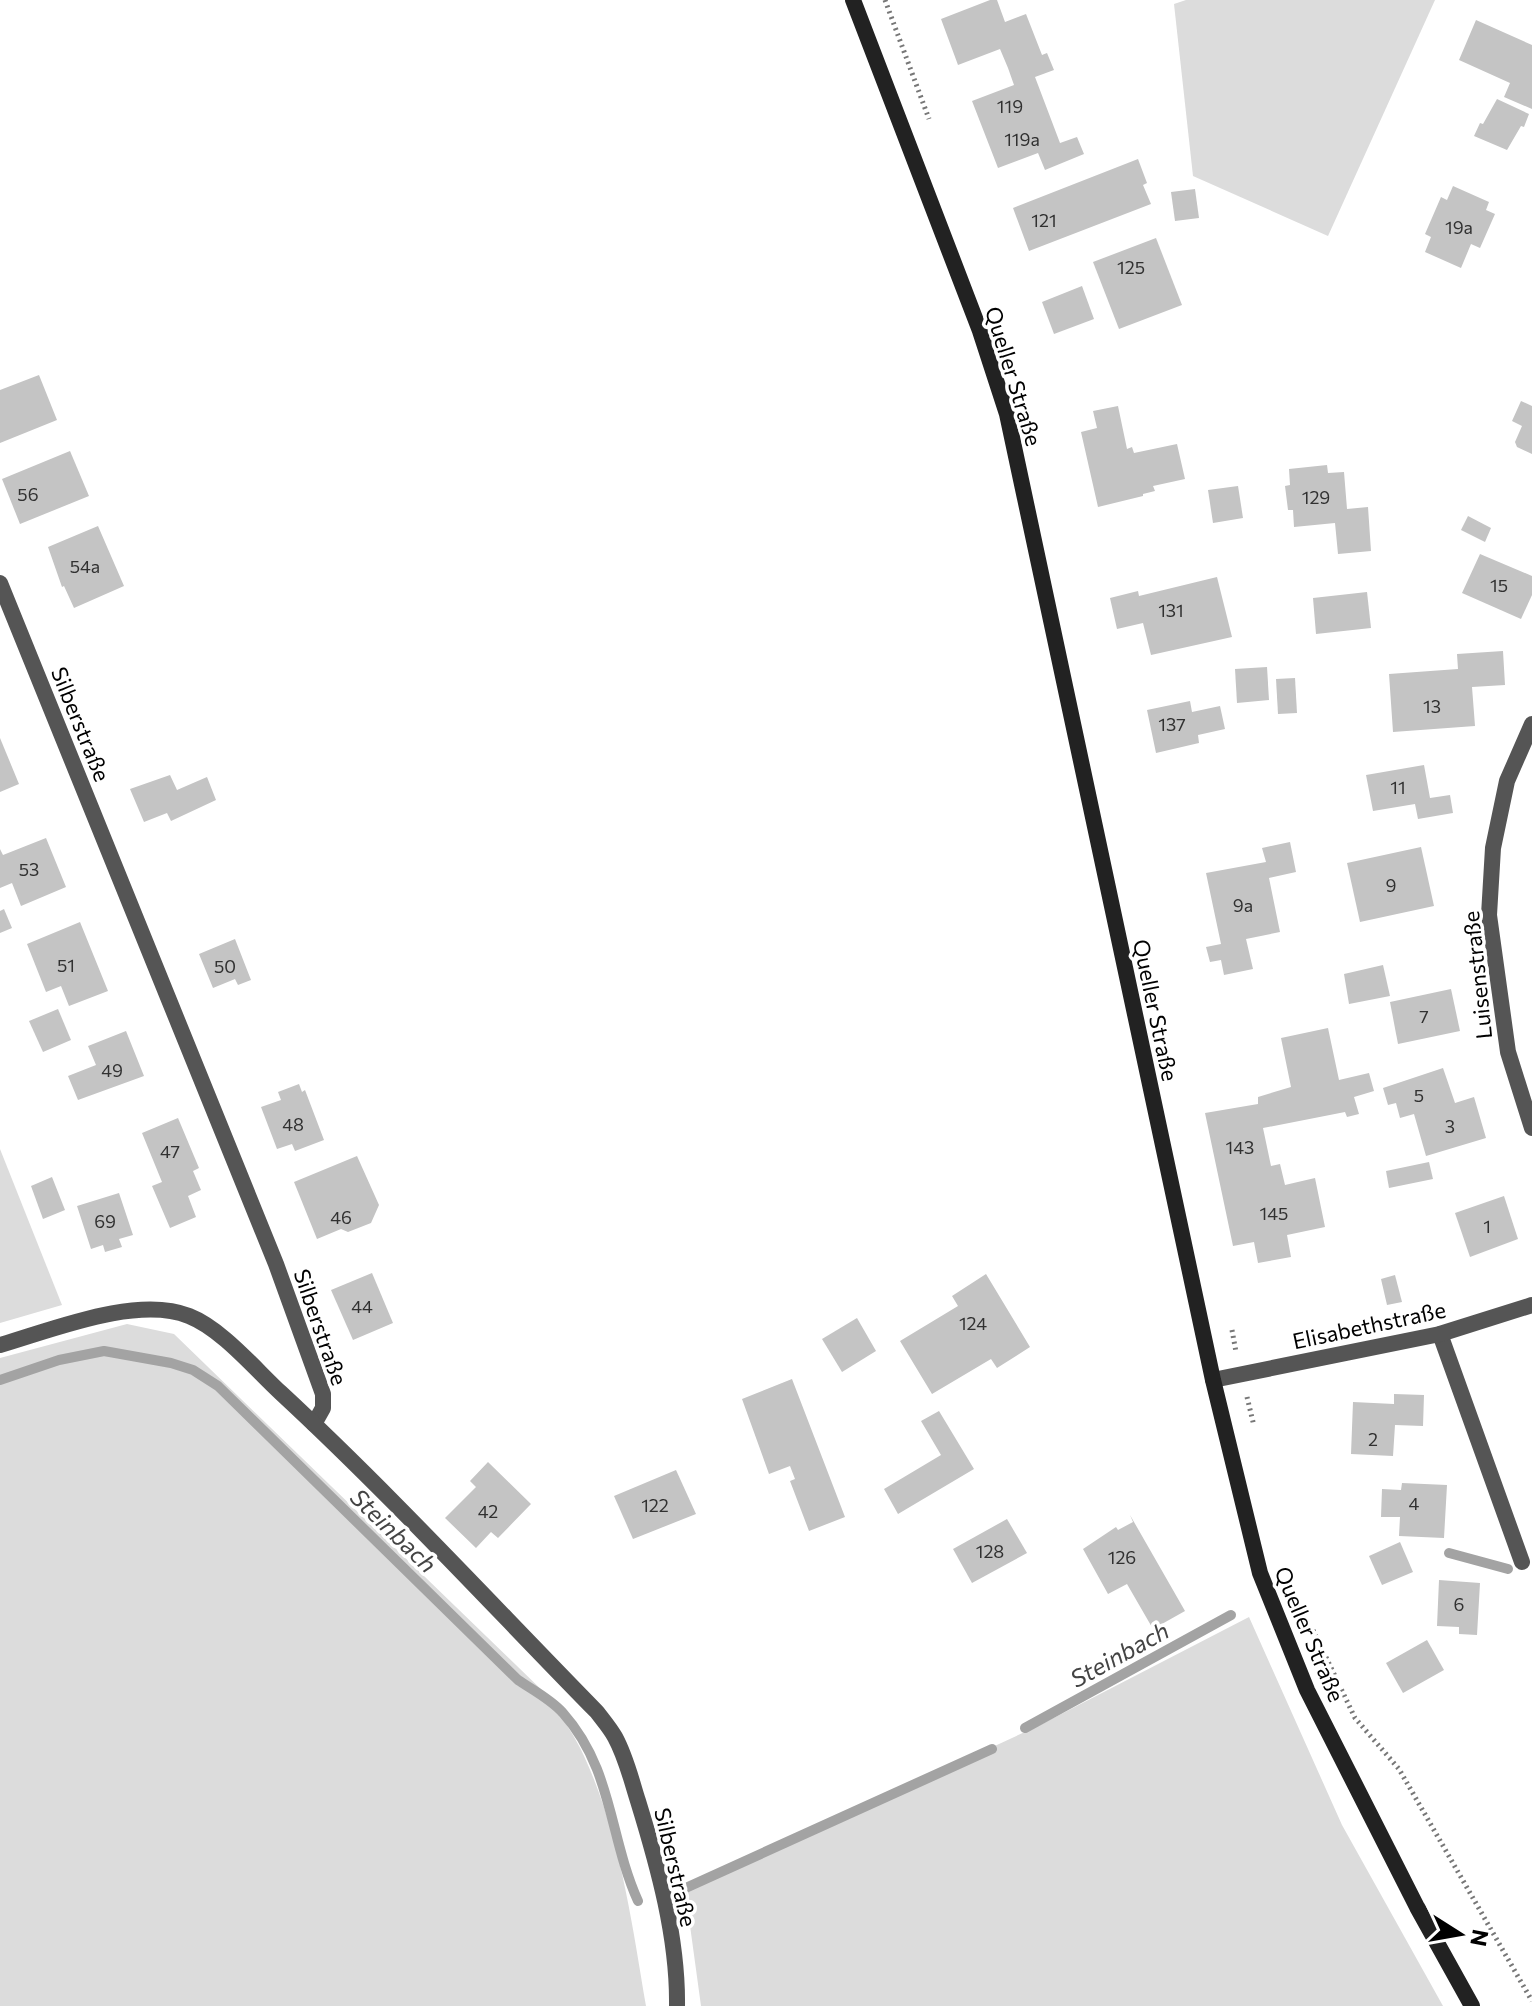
<svg xmlns="http://www.w3.org/2000/svg" width="1532" height="2006" viewBox="0 0 1532 2006" font-family="Commissioner,sans-serif">
	<style>
		.green { fill: #dcdcdc }
		.lines { fill: none; stroke-linecap: round; stroke-linejoin: round }
		.stream { stroke: #a3a3a3; stroke-width: 10 }
		.building { fill: #c4c4c4 }
		.path { stroke: #777; stroke-width: 5; stroke-dasharray: 2 4; stroke-linecap: butt }
		.street { stroke: #555; stroke-width: 16 }
		.secondary { stroke: #222; stroke-width: 16 }
		.labels { text-anchor: middle; dominant-baseline: central; stroke-width: 7; stroke-linejoin: round; paint-order: stroke }
		.number-label { font-size: 18px; fill: #313131 }
		.street-label { font-size: 22px; fill: #000; stroke: #fff }
		.water-label { font-size: 24px; font-style: italic; fill: #444; stroke: #fff }
	</style>
	<rect width="100%" height="100%" fill="#fff"/>
	<g class="green">
		<path d="M1186,0h249l-107,236 -135,-60 -19,-172z"/>
		<path d="M0,1149l62,156 -62,18z"/>
		<path d="M127,1324l47,10 376,364c11,19 25,38 34,58 36,78 48,167 62,250h-646v-648z"/>
		<path d="M1249,1617l93,208 101,181h-742l-16,-117 355,-164z"/>
	</g>
	<g class="lines">
		<g class="stream">
			<path d="M0,1380l59,-20 45,-9 67,12 22,7 25,16 300,294c15,10 34,20 45,33 50,56 46,124 75,188"/>
			<path d="M1449,1553l59,16"/>
			<path d="M1025,1728l206,-113"/>
			<path d="M679,1891l313,-142"/>
		</g>
	</g>
	<g class="building">
		<path d="M990,0h7l8,22 21,-8 16,41 5,-2 7,17 -19,7 25,66 17,-6 7,17 -39,16 -7,-17 -40,15 -26,-67 42,-16 -6,-17 -8,-19 -42,16 -17,-46z"/>
		<path d="M1476,20l56,25v64l-28,-12 6,-14 -51,-23z"/>
		<path d="M1497,99l32,15 -5,13 -3,-1 -14,24 -33,-14 6,-13 3,1z"/>
		<path d="M1138,159l9,24 -4,2 8,19 -122,47 -16,-43z"/>
		<path d="M1453,186l36,16 -3,8 9,4 -15,34 -9,-4 -10,24 -36,-16 6,-15 -6,-3 16,-37 6,3z"/>
		<path d="M1195,189l4,29 -24,3 -4,-29z"/>
		<path d="M1156,238l26,67 -63,24 -26,-67z"/>
		<path d="M1082,286l12,33 -40,15 -12,-32z"/>
		<path d="M39,375l18,45 -57,23v-53z"/>
		<path d="M1521,401l11,5v48l-15,-7 -2,-5 7,-16 -10,-5z"/>
		<path d="M1118,406l9,43 5,-2 2,6 43,-9 8,35 -32,7 2,5 -12,3v2l-45,11 -17,-75 16,-4 -4,-17z"/>
		<path d="M70,451l19,45 -69,28 -18,-45z"/>
		<path d="M1327,465l1,8 16,-1 3,37 21,-2 3,44 -33,3 -3,-31 -41,4 -1,-17h-5l-3,-24 5,-1 -1,-16z"/>
		<path d="M1238,486l5,32 -30,5 -5,-33z"/>
		<path d="M1468,516l23,12 -6,14 -24,-12z"/>
		<path d="M98,526l26,60 -50,22 -10,-22 -2,1 -14,-40z"/>
		<path d="M1480,554l52,22v19l-11,24 -59,-26z"/>
		<path d="M1217,577l15,60 -81,18 -8,-32 -26,6 -7,-31 28,-7 1,5z"/>
		<path d="M1367,592l4,36 -55,6 -3,-36z"/>
		<path d="M1503,651l2,34 -33,2 3,39 -82,6 -4,-58 69,-5 -1,-15z"/>
		<path d="M1267,667l2,33 -32,3 -2,-34z"/>
		<path d="M1295,678l2,35 -19,1 -2,-35z"/>
		<path d="M1190,701l2,11 28,-6 5,23 -27,6 1,8 -43,10 -9,-43z"/>
		<path d="M0,738l19,46 -19,8z"/>
		<path d="M1424,765l6,33 20,-3 3,18 -35,6 -3,-15 -42,7 -7,-36z"/>
		<path d="M170,775l7,15 30,-13 9,23 -45,21 -4,-8 -23,9 -14,-33z"/>
		<path d="M46,838l20,49 -45,19 -9,-23 -12,5v-39l3,6z"/>
		<path d="M1290,842l6,30 -27,6 11,54 -34,7 7,30 -29,6 -3,-15 -11,2 -4,-15 15,-3 -15,-71 60,-11 -4,-14z"/>
		<path d="M1421,847l13,59 -74,16 -13,-59z"/>
		<path d="M4,909l8,19 -12,5v-22z"/>
		<path d="M80,922l28,69 -39,15 -8,-20 -15,6 -19,-48z"/>
		<path d="M235,939l16,41 -13,5 -3,-6 -22,9 -14,-34z"/>
		<path d="M1383,965l7,31 -41,8 -5,-30z"/>
		<path d="M1451,989l9,42 -62,13 -8,-42z"/>
		<path d="M58,1009l13,31 -28,12 -14,-31z"/>
		<path d="M1328,1028l11,52 30,-7 5,18 -20,6 5,17 -12,3 -2,-5 -82,16 8,38 9,-2 5,21 30,-7 10,49 -38,8 4,22 -33,6 -4,-21 -21,4 -28,-133 53,-9v-7l33,-10 -10,-49z"/>
		<path d="M126,1031l18,45 -66,24 -10,-24 28,-11 -8,-19z"/>
		<path d="M1443,1068l12,35 19,-6 12,41 -60,18 -12,-42 -14,4 -4,-15 -8,2 -5,-17z"/>
		<path d="M299,1084l3,8 3,-2 19,50 -29,11 -3,-7 -15,5 -16,-42 20,-7 -3,-8z"/>
		<path d="M178,1118l21,50 -6,3 8,19 -13,6 8,21 -26,11 -18,-42 10,-4 -20,-49z"/>
		<path d="M357,1156l22,49 -8,18 -23,9 -7,-3 -24,10 -23,-57z"/>
		<path d="M1429,1162l4,17 -44,9 -3,-17z"/>
		<path d="M52,1177l13,33 -22,9 -12,-33z"/>
		<path d="M119,1193l14,42 -14,4 3,8 -17,5 -2,-7 -12,4 -14,-43z"/>
		<path d="M1504,1196l14,43 -48,18 -15,-44z"/>
		<path d="M372,1273l21,50 -40,17 -22,-50z"/>
		<path d="M986,1274l44,73 -33,21 -6,-9 -59,35 -32,-53 58,-35 -6,-10z"/>
		<path d="M1395,1275l7,27 -15,3 -6,-26z"/>
		<path d="M857,1318l19,33 -34,21 -20,-33z"/>
		<path d="M792,1379l53,138 -36,14 -19,-50 5,-2 -5,-13 -21,8 -27,-75z"/>
		<path d="M1394,1394l30,1 -1,31 -28,-1 -2,31 -42,-2 2,-52 41,2z"/>
		<path d="M939,1411l35,58 -76,45 -14,-25 57,-34 -20,-34z"/>
		<path d="M488,1462l43,42 -33,34 -7,-6 -15,16 -31,-30 31,-31 -6,-6z"/>
		<path d="M676,1470l20,44 -63,25 -19,-43z"/>
		<path d="M1402,1483l45,2 -3,53 -45,-2 1,-19h-19l1,-28 19,1z"/>
		<path d="M1130,1515l55,96 -32,18 -26,-45 -19,10 -25,-45 33,-22 2,3 15,-8z"/>
		<path d="M1007,1519l20,34 -55,30 -19,-34z"/>
		<path d="M1400,1542l13,30 -31,13 -13,-29z"/>
		<path d="M1439,1580l41,3 -3,52 -18,-1v-7l-22,-1z"/>
		<path d="M1427,1640l17,30 -41,23 -17,-30z"/>
	</g>
	<g class="lines">
		<g class="path">
			<path d="M885,0l44,119"/>
			<path d="M1232,1330l4,22"/>
			<path d="M1247,1397l7,29"/>
			<path d="M1313,1630l42,88 44,51 133,232"/>
		</g>
		<g class="street">
			<path d="M0,583l276,681 47,130v14l-9,16"/>
			<path d="M1532,724l-25,57 -14,67 -4,67 19,137 24,76"/>
			<path d="M1440,1334l82,228"/>
			<path d="M0,1345c52,-15 137,-50 189,-29 33,13 66,53 92,77 110,102 212,213 316,319 6,8 13,16 18,25 11,20 16,42 23,64 20,65 40,137 39,205"/>
			<path d="M1213,1380l227,-46 92,-29"/>
		</g>
		<path class="secondary" d="M853,0l127,331 27,83 206,966 47,193 47,117 110,217 55,99"/>
	</g>
	<g class="labels">
		<g class="number-label">
			<text x="1010" y="106">119</text>
			<text x="1022" y="139">119a</text>
			<text x="1044" y="220">121</text>
			<text x="1459" y="227">19a</text>
			<text x="1131" y="267">125</text>
			<text x="28" y="494">56</text>
			<text x="1316" y="497">129</text>
			<text x="85" y="566">54a</text>
			<text x="1499" y="585">15</text>
			<text x="1171" y="610">131</text>
			<text x="1432" y="706">13</text>
			<text x="1172" y="724">137</text>
			<text x="1398" y="787">11</text>
			<text x="29" y="869">53</text>
			<text x="1391" y="885">9</text>
			<text x="1243" y="905">9a</text>
			<text x="66" y="965">51</text>
			<text x="225" y="966">50</text>
			<text x="1424" y="1016">7</text>
			<text x="112" y="1070">49</text>
			<text x="1419" y="1095">5</text>
			<text x="293" y="1124">48</text>
			<text x="1450" y="1126">3</text>
			<text x="1240" y="1147">143</text>
			<text x="170" y="1151">47</text>
			<text x="1274" y="1213">145</text>
			<text x="341" y="1217">46</text>
			<text x="105" y="1221">69</text>
			<text x="1487" y="1226">1</text>
			<text x="362" y="1306">44</text>
			<text x="973" y="1323">124</text>
			<text x="1373" y="1439">2</text>
			<text x="1414" y="1503">4</text>
			<text x="655" y="1505">122</text>
			<text x="488" y="1511">42</text>
			<text x="990" y="1551">128</text>
			<text x="1122" y="1557">126</text>
			<text x="1459" y="1604">6</text>
		</g>
		<g class="street-label">
			<text transform="translate(1014 376) rotate(73)">Queller Straße</text>
			<text transform="translate(81 724) rotate(68)">Silberstraße</text>
			<text transform="translate(1477 975) rotate(-96)">Luisenstraße</text>
			<text transform="translate(1156 1010) rotate(78)">Queller Straße</text>
			<text transform="translate(1369 1325) rotate(-12)">Elisabethstraße</text>
			<text transform="translate(321 1327) rotate(71)">Silberstraße</text>
			<text transform="translate(1310 1634) rotate(67)">Queller Straße</text>
			<text transform="translate(676 1867) rotate(77)">Silberstraße</text>
		</g>
		<g class="water-label">
			<text transform="translate(394 1530) rotate(44)">Steinbach</text>
			<text transform="translate(1119 1654) rotate(-29)">Steinbach</text>
		</g>
	</g>
	<g transform="translate(1460 1934) rotate(101)" stroke="#ffffff" stroke-width="6" paint-order="stroke">
	<path d="M0-6L14 30L0 20L-14 30Z" fill="#000000"/>
	<text y="-12" font-size="22" font-weight="bold" text-anchor="middle" fill="#000000">N</text>
	</g>
</svg>
